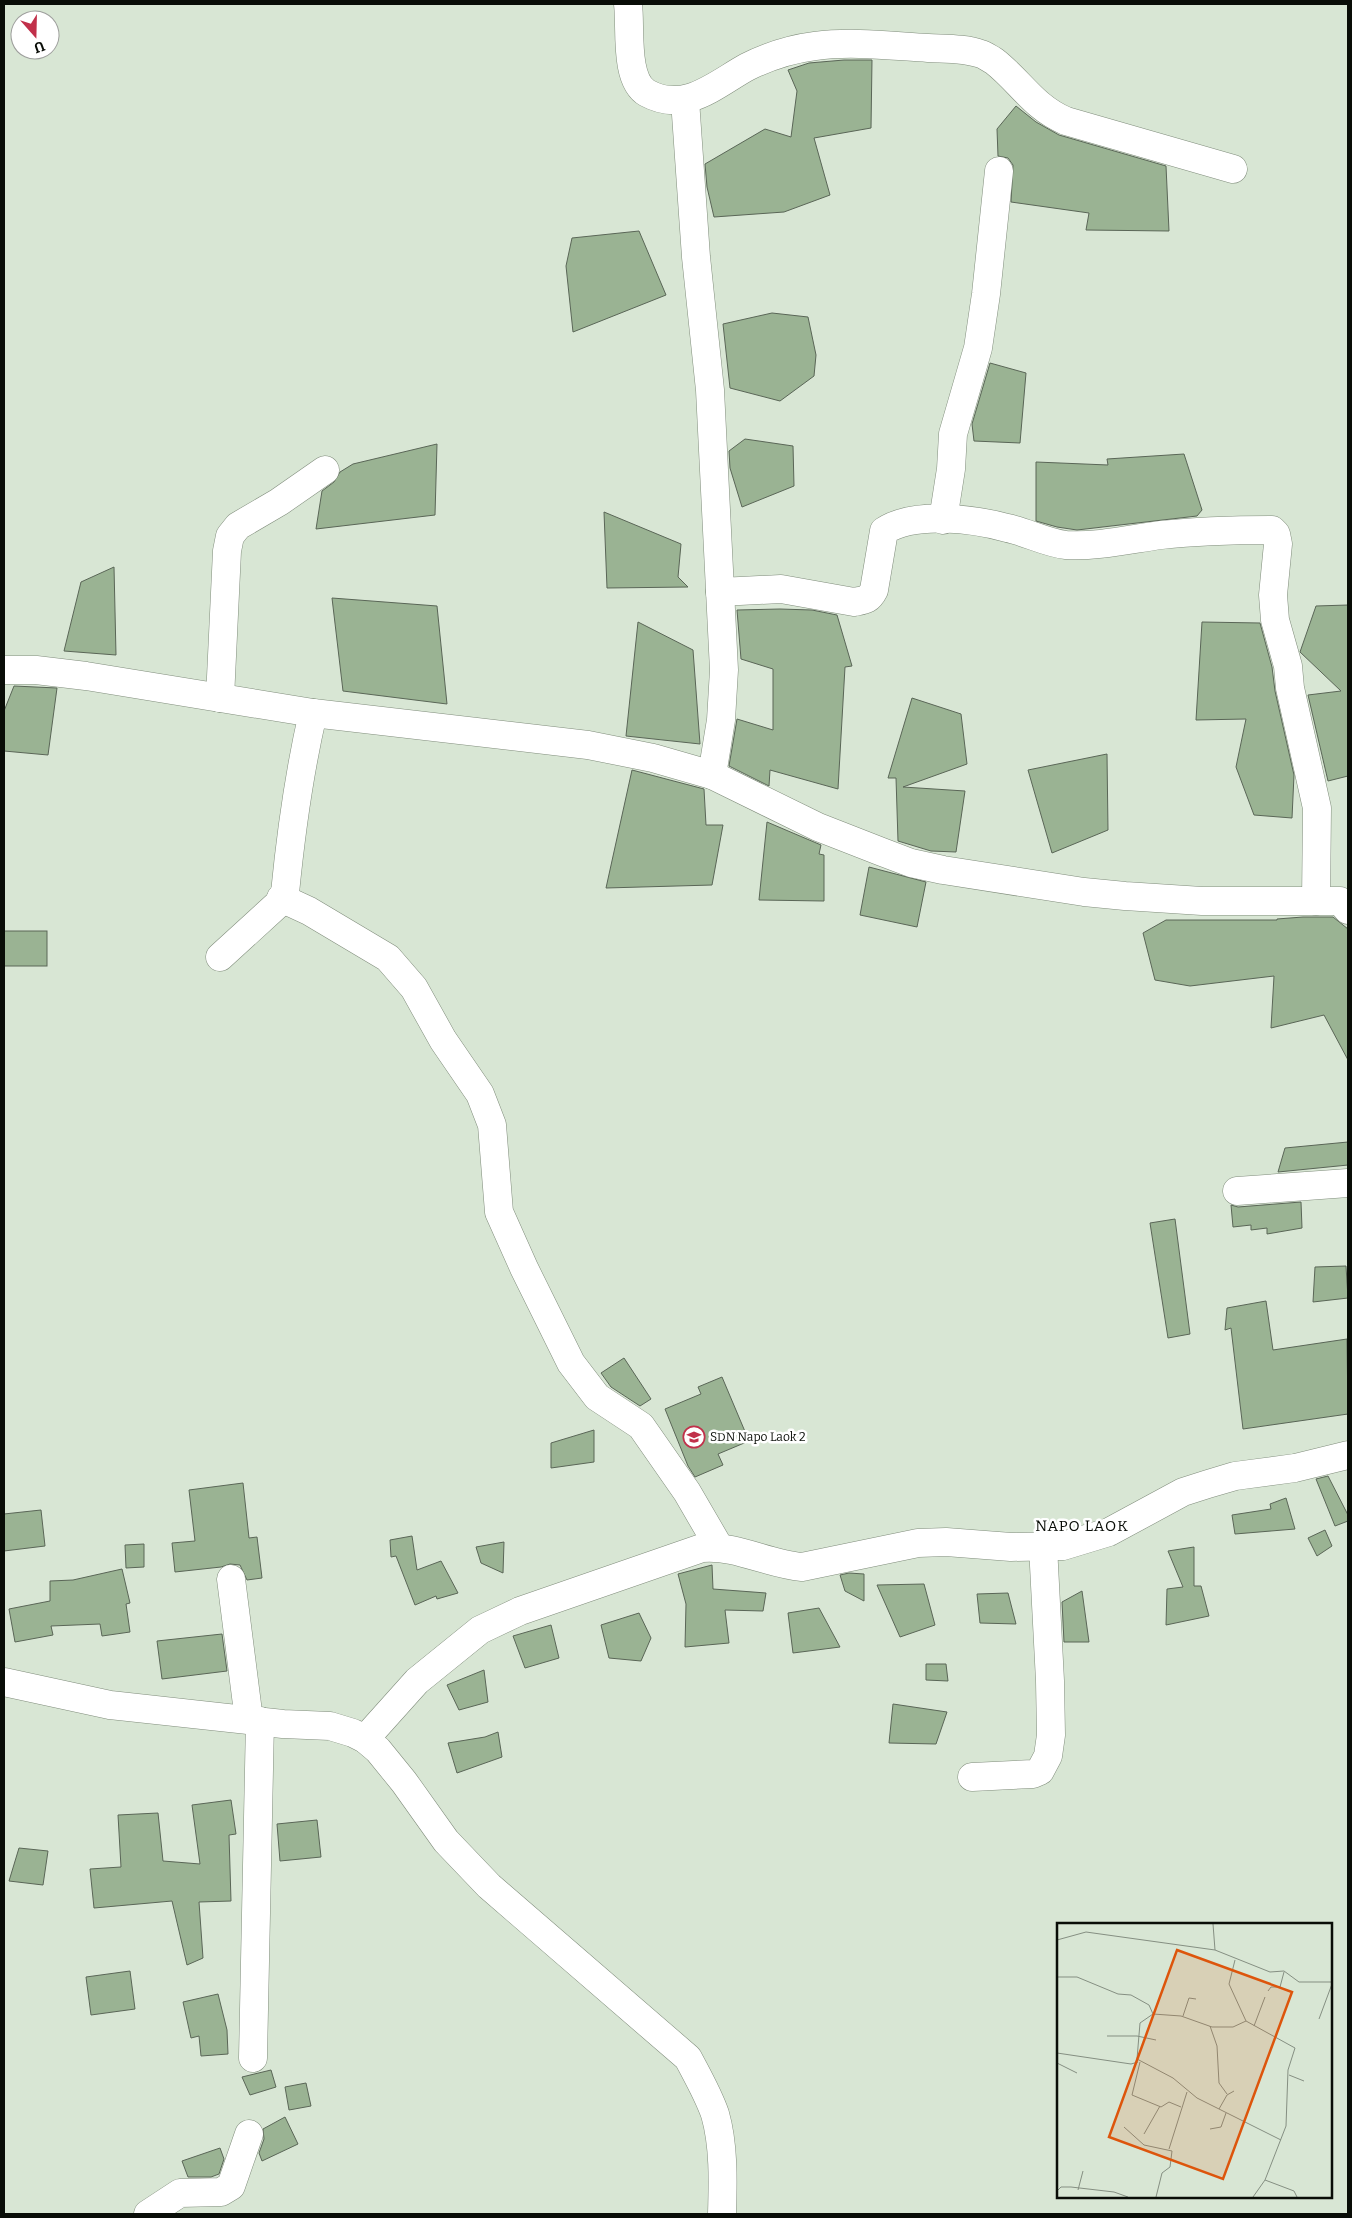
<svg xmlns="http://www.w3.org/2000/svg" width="1352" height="2218" viewBox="0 0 1352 2218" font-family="Bitter,serif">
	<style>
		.building { fill: #9ab393; stroke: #5a6657 }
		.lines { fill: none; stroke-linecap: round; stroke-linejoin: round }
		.minor-casing { stroke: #808d7c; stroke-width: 29 }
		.minor { stroke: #fff; stroke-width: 28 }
		.labels { text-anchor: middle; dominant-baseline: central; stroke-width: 5; stroke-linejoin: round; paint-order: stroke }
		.poi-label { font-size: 12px; fill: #090d07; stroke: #fff; text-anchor: start }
		.quarter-label { font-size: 15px; letter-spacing: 1px; fill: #090d07; stroke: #fff }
		.inset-road { fill: none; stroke: #858f82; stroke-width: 1 }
		.view { fill: #dd550c; fill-opacity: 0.15; stroke: #dd550c; stroke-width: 2.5 }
		.inset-edge { fill: none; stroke: #090d07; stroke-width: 2.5 }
	</style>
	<rect width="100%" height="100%" fill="#d8e6d4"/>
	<g class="building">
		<path d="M844,60h28l-1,68 -57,10 16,57 -46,17 -70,5 -7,-30 -2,-23 60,-35 26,8 6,-46 -9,-21 21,-7z"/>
		<path d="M1016,106l20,16 23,13 107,31 3,65 -83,-1 3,-17 -78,-11 2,-37 -5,-7 -10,-2 -1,-27z"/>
		<path d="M639,231l27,64 -93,37 -7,-66 6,-28z"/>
		<path d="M772,313l36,4 8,38 -2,21 -34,25 -50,-13 -7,-64z"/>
		<path d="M990,363l36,10 -6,70 -46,-2 -2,-17z"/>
		<path d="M745,439l48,7 1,40 -52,21 -12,-39 -1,-17z"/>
		<path d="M437,444l-2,71 -119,14 6,-38 12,-9 6,-10 13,-8z"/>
		<path d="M1184,454l18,56 -5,6 -120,14 -20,-3 -21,-6v-59l72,3 -1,-6z"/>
		<path d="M604,512l77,32 -3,33 10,10 -81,1z"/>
		<path d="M114,567l2,88 -52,-4 17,-69z"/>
		<path d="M332,598l105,8 10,98 -104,-13z"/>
		<path d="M1348,605v171l-20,5 -20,-86 33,-4 -41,-39 16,-46z"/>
		<path d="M780,609l32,1 25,5 15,51 -7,1 -7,122 -68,-19 -1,16 -40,-20 8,-47 36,11v-61l-32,-10 -4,-49z"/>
		<path d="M638,622l55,28 7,94 -74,-8z"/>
		<path d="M1202,622l58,1 12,44 3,24 19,84 -2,43 -38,-3 -18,-48 10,-48 -50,1z"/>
		<path d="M14,686l43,2 -9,67 -44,-4v-40z"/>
		<path d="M912,698l49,16 6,50 -64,23 62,4 -9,61 -25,-1 -33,-10 -2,-63h-8z"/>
		<path d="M1107,754l1,76 -56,23 -24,-83z"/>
		<path d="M632,770l72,19 2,36h17l-11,60 -106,3z"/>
		<path d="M767,822l54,23 -2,9 5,1v46l-65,-1z"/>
		<path d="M869,867l57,15 -9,45 -57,-12z"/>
		<path d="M1303,917h30l15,12v131l-24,-45 -53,13 3,-52 -84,10 -35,-6 -12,-47 23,-13h111v-1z"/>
		<rect x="4" y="931" width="43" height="35"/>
		<path d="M1348,1142v23l-70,7 7,-24z"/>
		<path d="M1301,1202l1,26 -35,6v-6l-16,2v-5l-18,2 -2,-22 7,2z"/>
		<path d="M1175,1219l15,115 -22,4 -18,-115z"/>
		<path d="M1346,1266l2,32 -35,4 2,-35z"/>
		<path d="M1266,1301l7,49 74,-11 1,75 -105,15 -12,-101 -6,2 2,-22z"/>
		<path d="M624,1358l27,41 -11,7 -29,-19 -10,-14z"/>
		<path d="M722,1377l27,64 -31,13 5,11 -28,12 -7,-11 -23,-57 36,-15 -3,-7z"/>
		<path d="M594,1430v32l-43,6v-25z"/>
		<path d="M1328,1476l20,39v6l-13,5 -19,-47z"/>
		<path d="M243,1483l6,55 8,-1 5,41 -15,2 -7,-15 -10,-1 -9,3 -46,5 -3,-29 23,-2 -6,-51z"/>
		<path d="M1286,1498l9,31 -60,5 -3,-19 39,-6 -1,-5z"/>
		<path d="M41,1510l4,36 -41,5v-37z"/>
		<path d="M1325,1530l7,16 -15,10 -9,-18z"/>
		<path d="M412,1536l5,34 24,-9 17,32 -21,6 -1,-3 -21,9 -19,-49 -5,1 -1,-17z"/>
		<path d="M504,1542l-1,31 -22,-10 -5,-16z"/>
		<path d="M144,1544v23l-18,1 -1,-23z"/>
		<path d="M1194,1547v39h7l8,30 -43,9 1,-36 16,-2 -15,-36z"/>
		<path d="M712,1565l1,24 53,4 -3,18 -38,-1 4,33 -44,4 1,-43 -8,-30z"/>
		<path d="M122,1569l8,34 -4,1 4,28 -28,4 -2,-12 -49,2 2,9 -38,7 -6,-33 41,-8v-20l23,-1z"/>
		<path d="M849,1573l15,1v27l-19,-10 -5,-16z"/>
		<path d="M924,1584l11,41 -35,12 -23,-52z"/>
		<path d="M1082,1591l7,51h-25l-2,-40z"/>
		<path d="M1008,1593l8,31 -36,-1 -3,-29z"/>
		<path d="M819,1608l21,39 -47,6 -5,-40z"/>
		<path d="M639,1613l12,25 -10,23 -32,-3 -8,-33z"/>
		<path d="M551,1625l8,33 -34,10 -12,-32z"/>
		<path d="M222,1634l5,37 -65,8 -5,-38z"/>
		<path d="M926,1664h20l2,17 -22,-1z"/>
		<path d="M484,1670l4,32 -29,8 -12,-25z"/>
		<path d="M893,1704l54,8 -11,32 -47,-1z"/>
		<path d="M498,1732l4,25 -45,16 -9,-30 37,-6z"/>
		<path d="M231,1800l5,34 -7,1 2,66 -32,1 4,56 -16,7 -15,-64 -78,7 -4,-39 31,-2 -3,-52 40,-2 5,48 37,3 -8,-59z"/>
		<path d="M317,1820l4,37 -41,4 -3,-37z"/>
		<path d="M19,1848l29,3 -5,34 -34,-4z"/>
		<path d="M130,1971l5,38 -44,6 -5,-38z"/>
		<path d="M218,1994l9,36 1,24 -27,2 -2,-20 -8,2 -8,-36z"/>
		<path d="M271,2070l5,17 -26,8 -8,-18z"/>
		<path d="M306,2083l5,23 -22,4 -4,-23z"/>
		<path d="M285,2117l13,27 -36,17 -3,-8 5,-14 -1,-10z"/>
		<path d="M220,2148l4,11 -5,15 -8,3h-23l-6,-16z"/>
	</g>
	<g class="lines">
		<g class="minor-casing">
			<g id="minor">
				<path d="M628,4c3,23 -4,76 19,89 38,21 69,-9 100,-26 22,-11 44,-18 68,-21 37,-5 77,0 113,2 17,1 37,0 53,6 4,1 9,5 13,7 26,20 39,46 72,60l167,48"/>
				<path d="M685,100l11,157 14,133 14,280 -3,50 -9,55"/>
				<path d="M943,520l8,-51 2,-35 25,-86 8,-54 13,-123"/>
				<path d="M720,592l61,-3 73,13c11,-2 15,-2 20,-12l10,-59c30,-20 90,-12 123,-3 20,4 39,15 59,17 30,2 65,-6 95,-10 36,-4 74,-5 111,-5l4,4 2,10 -5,51 2,25 13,46 2,22 27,120 -1,93"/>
				<path d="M4,670h32l50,6 227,37 275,32 65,13 59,17 106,52 64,25 29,11 32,7 141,22 41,4 77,5h138l8,9"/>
				<path d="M220,698l7,-147 3,-15 8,-10 41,-24 46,-32"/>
				<path d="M281,898l28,13 79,47 26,30 29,52 37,54 12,31 7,87 25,56 47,95 26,34 44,29 46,66 32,55"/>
				<path d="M220,957l58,-53 7,-11c6,-61 14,-120 28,-180"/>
				<path d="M1237,1191l111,-8"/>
				<path d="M231,1579l18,141"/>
				<path d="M4,1682l106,23 173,19 47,2 23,7 12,6 13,11 26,32 42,59 43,45 199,172c10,19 20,36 27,56 9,31 8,68 7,100"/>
				<path d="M365,1739l52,-58 63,-51 40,-19 182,-63c35,-3 65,16 100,19l116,-24 28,-1 65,5 52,-1 46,-14 74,-40 25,-8 27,-8 60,-8 53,-13"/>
				<path d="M972,1777l61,-3 7,-3 8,-15 3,-21 -1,-54 -7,-135"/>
				<path d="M253,2058l7,-337"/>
				<path d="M148,2214l32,-21 41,-1 10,-6 18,-52"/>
			</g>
		</g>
		<use href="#minor" class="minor"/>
	</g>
	<defs>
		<g id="school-ring" transform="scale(1.125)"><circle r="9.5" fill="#fff" stroke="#c1304a" stroke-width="1.5"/><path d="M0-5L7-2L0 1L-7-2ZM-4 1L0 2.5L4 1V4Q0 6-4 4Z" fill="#c1304a"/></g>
	</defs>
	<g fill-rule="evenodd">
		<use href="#school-ring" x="694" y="1437"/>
	</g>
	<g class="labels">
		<g class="poi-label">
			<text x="710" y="1437">SDN Napo Laok 2</text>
		</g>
		<g class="quarter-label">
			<text x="1082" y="1526">NAPO LAOK</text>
		</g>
	</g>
	<g transform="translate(1057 1923)">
		<rect width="275" height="275" fill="#d8e6d4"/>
		<path class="inset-road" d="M156,1l2,26M0,17l29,-8 129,18 55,22 14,-1 15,11h33M178,37l-6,24 17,37 49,27 -7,22 -2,56 -21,54 -12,17M0,54h20l41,17 13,1 18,10 4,9M211,68l3,-4h9l4,-15M126,93l6,-18 7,1M262,96l13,-35M189,98l-13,6h-21l-31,-11 -28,-2 -13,9 -3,36 36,19 24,20 84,42M153,103l7,20 2,37 8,11M197,103l11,-29M50,113h30l19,4M0,130l74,11 7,-2M83,139l-8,33 29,12 8,-5 12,5M0,140l20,10M232,152l15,6M162,186l8,-14 7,-4M67,204l20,18 28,6 -2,16 -8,6 -6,24M153,206l11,-2 5,-14M87,211l16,-28M112,226l18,-57M208,257l29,11 3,6M21,267l5,-19M0,268l4,-4h10l43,5 14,5"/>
		<path class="view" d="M120,27l115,42 -69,187 -114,-42z"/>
		<rect width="275" height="275" class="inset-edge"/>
	</g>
	<rect width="1352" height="2218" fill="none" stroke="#090d07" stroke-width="10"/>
	<g transform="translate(35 35) rotate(160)"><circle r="24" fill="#ffffff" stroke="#9d9e9c"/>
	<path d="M0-4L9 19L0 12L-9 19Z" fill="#c1304a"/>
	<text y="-8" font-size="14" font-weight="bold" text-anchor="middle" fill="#090d07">U</text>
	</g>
</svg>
